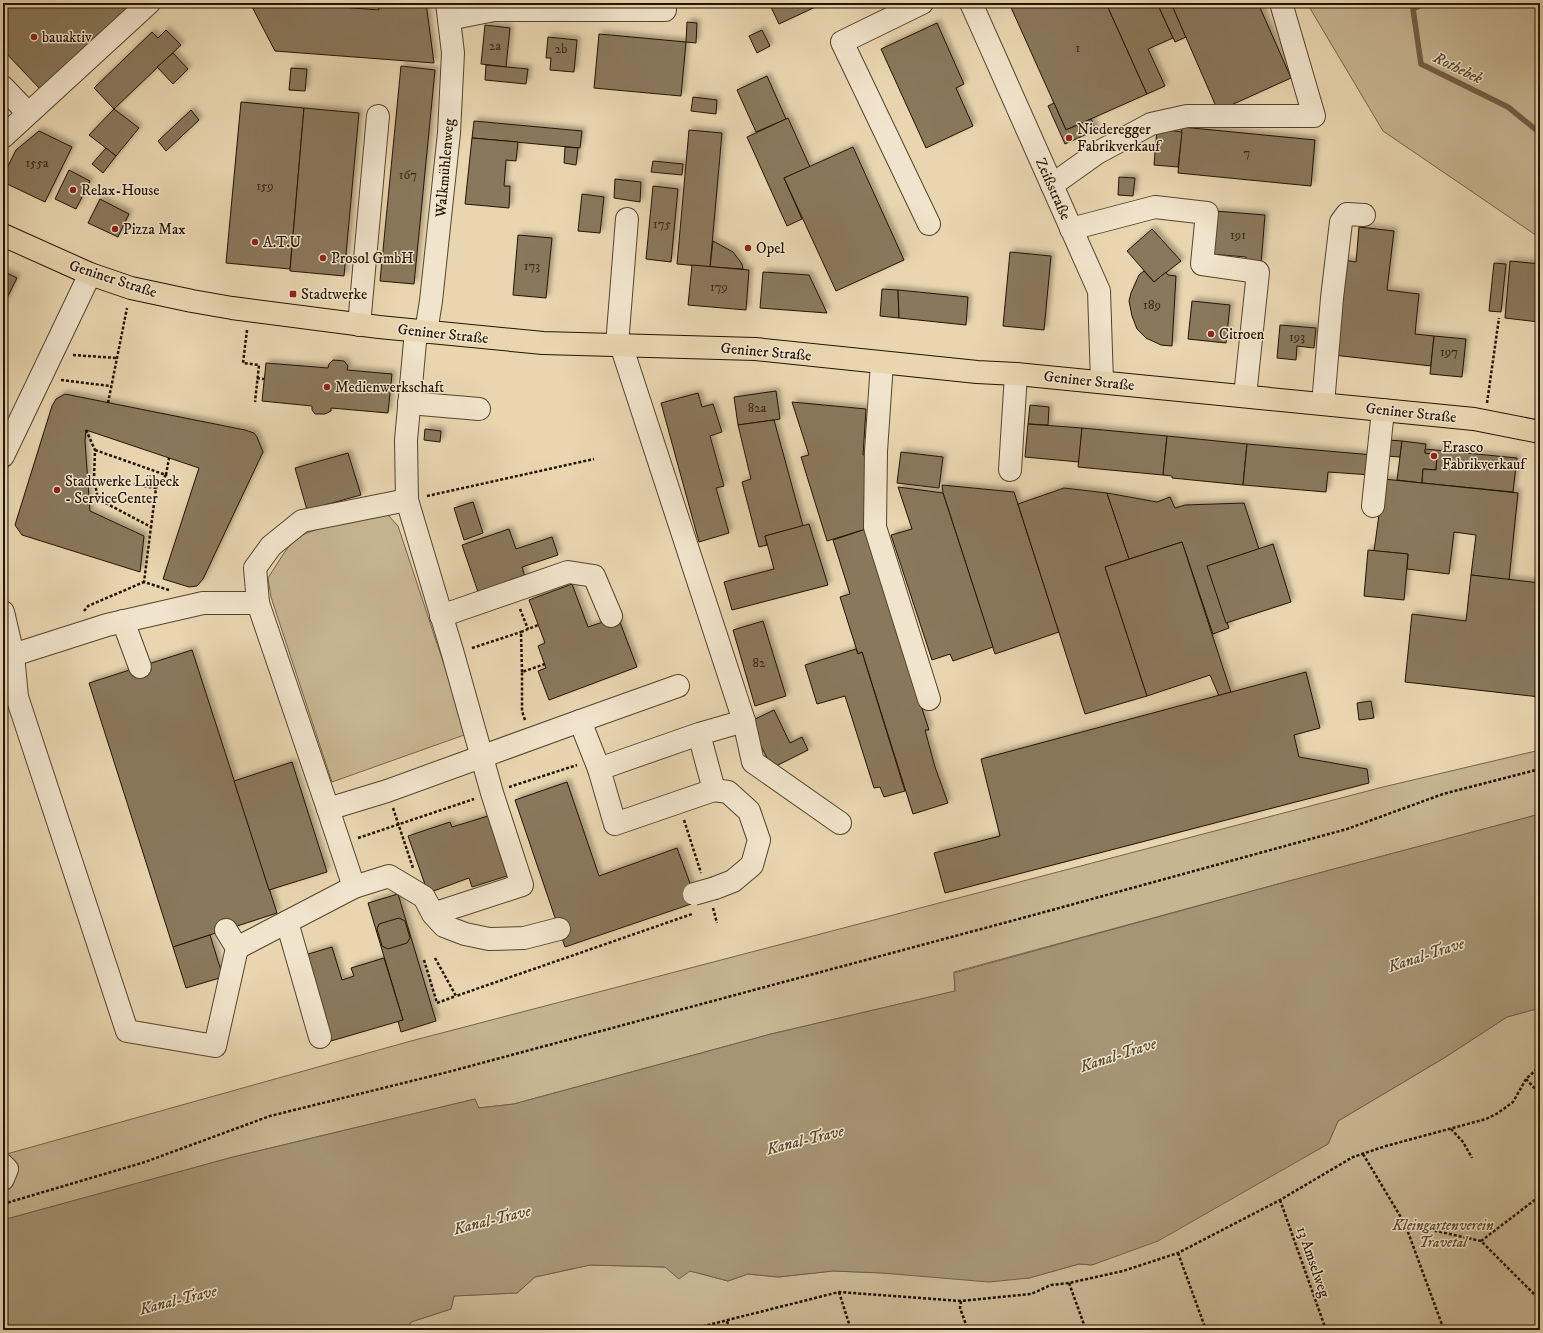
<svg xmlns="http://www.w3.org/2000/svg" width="1543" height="1333" viewBox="0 0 1543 1333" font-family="'IM FELL DW Pica',serif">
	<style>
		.green { fill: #c7b592; stroke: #756449 }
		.water { fill: #a69474; stroke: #726046 }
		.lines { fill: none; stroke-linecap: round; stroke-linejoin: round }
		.stream { stroke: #726046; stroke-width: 5.5 }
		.building { fill: #8a785c; stroke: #231300; filter: url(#shadow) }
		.minor-casing { stroke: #54442c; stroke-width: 24 }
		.major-casing { stroke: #231300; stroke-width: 24 }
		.path { stroke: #231300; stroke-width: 2.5; stroke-dasharray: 3 2; stroke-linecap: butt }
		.minor { stroke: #f1e4cc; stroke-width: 22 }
		.major { stroke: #e9d6b0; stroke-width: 22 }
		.minor-bridge-casing { stroke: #54442c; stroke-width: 24; stroke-linecap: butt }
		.minor-bridge { stroke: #f1e4cc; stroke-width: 22 }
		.poi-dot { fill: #8f2418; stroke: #f1e4cc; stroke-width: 1.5 }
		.labels { text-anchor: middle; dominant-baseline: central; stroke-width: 3; stroke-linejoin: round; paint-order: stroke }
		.number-label { font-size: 13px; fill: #3d2c17 }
		.poi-label { font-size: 15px; fill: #231300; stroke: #f1e4cc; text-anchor: start }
		.street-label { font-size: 15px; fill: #231300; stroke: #f1e4cc }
		.park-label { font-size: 15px; font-style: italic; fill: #5c4c33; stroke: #f1e4cc }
		.water-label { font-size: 16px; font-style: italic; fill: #57472e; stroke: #f1e4cc }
	</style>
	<defs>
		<filter id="shadow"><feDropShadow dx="3.5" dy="-3.5" stdDeviation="2" flood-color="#0004"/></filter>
	</defs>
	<rect width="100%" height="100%" fill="#e9d6b0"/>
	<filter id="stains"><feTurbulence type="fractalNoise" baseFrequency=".005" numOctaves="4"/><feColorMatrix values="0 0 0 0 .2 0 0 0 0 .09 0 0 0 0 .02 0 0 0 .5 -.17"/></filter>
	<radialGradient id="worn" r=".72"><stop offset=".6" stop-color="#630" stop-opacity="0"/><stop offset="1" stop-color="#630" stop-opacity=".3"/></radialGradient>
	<g class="green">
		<path d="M1309,3h224l7,9v226l-157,-107 -75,-126z"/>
		<path d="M382,513l7,3 9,10 69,208 -135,48 -61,-185 -3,-19 16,-25 12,-16 49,-18z"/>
		<path d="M1540,750v64l-251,67 -335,91 1,19 -184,43 -257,70 -36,4 -3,-9 -242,58 -230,63v-65l408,-114 972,-254z"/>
		<path d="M1540,1008v322h-1133l4,-8 40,-13 3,-13 63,-3 18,-16 55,-12 75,2 25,4 38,10 20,-7 30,3 55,-6 196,7 50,-14 13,1 236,-121 10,-23 106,-63 63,-41z"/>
	</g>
	<path class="water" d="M1540,814v194l-33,9 -63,41 -106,63 -10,23 -170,97 -66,24 -13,-1 -50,14 -40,4 -107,-9 -49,-2 -55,6 -30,-3 -20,7 -38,-10 -11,8 -14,-12 -75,-2 -55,12 -18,16 -63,3 -3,13 -40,13 -4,8h-404v-110l230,-63 242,-58 4,9 35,-4 257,-70 184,-43 -1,-18 335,-92z"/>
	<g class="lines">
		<path class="stream" d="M1424,3l-11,6 8,55 87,43 32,26"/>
	</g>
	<g class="building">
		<path d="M5,3h127l-91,87 -38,-40v-45z"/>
		<path d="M250,3h60l7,2 62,5 -1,-7h48l8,60 -159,-12z"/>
		<path d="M769,3h55l-45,21z"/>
		<path d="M1009,3h97l41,91 -81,36z"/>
		<path d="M1106,3h51l16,35 -25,11 17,37 -18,8z"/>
		<path d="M1157,3h14l15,34 -11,5z"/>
		<path d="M1171,3h87l33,75 -73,33z"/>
		<path d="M687,22l10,1 -1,20 -10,-1z"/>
		<path d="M937,23l27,61 -8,4 17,38 -47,22 -45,-99z"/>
		<path d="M485,25l25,3 -4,39 -25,-3z"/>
		<path d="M166,30l15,15 -67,64 -20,-21 58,-56 6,6z"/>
		<path d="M762,30l8,16 -13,7 -8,-17z"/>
		<path d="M599,34l87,8 -5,54 -87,-8z"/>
		<path d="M548,37l29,3 -3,32 -24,-2 1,-12h-5z"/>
		<path d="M173,53l15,16 -15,15 -16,-17z"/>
		<path d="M486,65l42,4 -2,15 -41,-4z"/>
		<path d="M401,66l34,4 -21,214 -34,-3z"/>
		<path d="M291,68l16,1 -2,22 -16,-1z"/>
		<path d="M767,76l19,43 -30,13 -19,-42z"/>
		<path d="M693,97l24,3 -1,14 -25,-3z"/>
		<path d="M241,102l63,6 -14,161 -64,-6z"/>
		<path d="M1054,103l12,27 25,-11 5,11 -31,14 -17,-38z"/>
		<path d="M304,108l55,5 -15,163 -54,-5z"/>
		<path d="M114,109l25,19 -23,28 -27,-21z"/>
		<path d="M191,110l8,10 -33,31 -8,-10z"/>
		<path d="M788,118l22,49 -26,11 18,41 -15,7 -40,-89z"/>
		<path d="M474,121l108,10 -2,17 -108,-10z"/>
		<path d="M1182,127l133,13 -4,46 -133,-13z"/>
		<path d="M1157,129l25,3 -4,35 -24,-2z"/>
		<path d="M689,130l33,3 -12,134 -33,-3z"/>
		<path d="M39,131l33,16 -27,55 -42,-20v-6l13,-26z"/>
		<path d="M472,138l46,4 -2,19 -10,-1 -2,26h6l-1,22 -44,-4z"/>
		<path d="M565,147l13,1 -2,17 -12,-2z"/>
		<path d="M853,147l51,113 -68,31 -52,-113z"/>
		<path d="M106,148l10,8 -13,17 -11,-9z"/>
		<path d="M653,161l30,3 -1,11 -31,-3z"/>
		<path d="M69,170l21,11 -14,28 -21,-10z"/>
		<path d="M1119,177l16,1 -2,18 -15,-1z"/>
		<path d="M615,179l26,3 -1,20 -26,-4z"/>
		<path d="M653,186l25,3 -7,73 -25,-3z"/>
		<path d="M582,194l22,3 -4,36 -22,-2z"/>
		<path d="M100,199l29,15 -11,23 -30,-14z"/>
		<path d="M1215,211l50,4 -4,49 -15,-1v-6l-35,-3z"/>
		<path d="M1359,227l35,4 -7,59 32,4 -4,40 19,2 -3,30 -98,-11 10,-95 13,2z"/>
		<path d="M1152,229l29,32 -27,21 -27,-31z"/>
		<path d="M518,235l34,3 -6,60 -33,-3z"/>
		<path d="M713,241l20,11 9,12 1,5 -33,-2z"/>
		<path d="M1010,252l41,4 -7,74 -41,-4z"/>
		<path d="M1510,261l30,3 -1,58 -34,-4z"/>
		<path d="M1494,263l12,1 -5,48 -12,-1z"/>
		<path d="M692,265l57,5 -3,40 -58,-5z"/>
		<path d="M3,271l14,7 -14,28z"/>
		<path d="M1144,271l10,11 12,-10 2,3 8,1 -4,70 -11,-1 -15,-7 -9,-9 -5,-13 -3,-15 2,-8 8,-18z"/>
		<path d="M763,272l46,3 18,38 -67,-5z"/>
		<path d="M882,289l16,1 1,28 -19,-2z"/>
		<path d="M898,290l70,7 -2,28 -67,-7z"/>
		<path d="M1192,301l38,4 -4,38 -38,-4z"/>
		<path d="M1280,325l36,3 -2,20 -17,-2 -1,14 -19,-2z"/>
		<path d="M1434,336l32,3 -4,38 -32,-3z"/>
		<path d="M333,360l11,1 4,5 -1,4 45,4 -4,39 -57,-5v3l-6,3h-10l-3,-4v-4l-50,-5 4,-38 62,5 1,-4z"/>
		<path d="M776,391l4,28 -42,6 -4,-28z"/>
		<path d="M698,393l4,14 11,-3 9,28 -12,4 14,50 -8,2 13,45 -30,9 -38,-139z"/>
		<path d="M65,394l180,36 9,3 3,4 6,15 -60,127 -6,7 -8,1 -26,-8 36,-111 -113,-38 -1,11 5,70 54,25 -4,36 -118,-37 -7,-10 37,-119 4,-7z"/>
		<path d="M792,402l74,7 -3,46 5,-1 -2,75 -39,12 -26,-84 8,-2z"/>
		<path d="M1030,405l19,2 -1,18 -20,-1z"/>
		<path d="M774,420l29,106 -38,10 2,9 -8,2 -17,-65 9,-3 -13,-54z"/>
		<path d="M1028,424l54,4 -3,34 -54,-5z"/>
		<path d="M1082,428l85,8 -4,39 -85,-8z"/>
		<path d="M425,429l16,2 -1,11 -16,-2z"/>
		<path d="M1167,436l80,8 -4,41 -71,-7v-2l-9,-1z"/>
		<path d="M1387,440l15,1 -2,16 -15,-1z"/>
		<path d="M1402,441l24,3 -1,9 12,2 -1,15 -13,-1 -1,14 -25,-3z"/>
		<path d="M1247,444l126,11 -2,20 -43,-3 -2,20 -83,-7z"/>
		<path d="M1425,449l92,9 -4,34 -91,-9 1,-14 13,1 1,-15 -12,-2z"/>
		<path d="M901,452l42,5 -4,31 -42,-5z"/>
		<path d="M348,453l13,42 -54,15 -12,-42z"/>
		<path d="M1384,479l134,14 -9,87 -38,-5 5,-40 -22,-3 -5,42 -42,-5 1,-15 -34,-3z"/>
		<path d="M942,485l72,7 45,140 -64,22 -52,-161z"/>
		<path d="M898,487l45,6 50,154 -40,14 -3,-7 -18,6 -41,-125 21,-6z"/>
		<path d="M1064,488l43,5 22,66 -24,8 42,129 -62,18 -67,-210z"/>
		<path d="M1107,493l50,9 13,-5 5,11 10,-3 59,-2 15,46 -52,17 22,62 -16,6 -31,-92 -53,17z"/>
		<path d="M473,502l10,31 -19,7 -10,-32z"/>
		<path d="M809,524l19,61 -96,25 -8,-28 50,-13 -9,-33z"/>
		<path d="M509,529l7,20 36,-12 6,18 -36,12 3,10 -47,15 -16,-47z"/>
		<path d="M866,529l34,112 29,89h-4l10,37 13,36 -35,11 -51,-162 -4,2 -18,-57 10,-3 -17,-54z"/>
		<path d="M1182,542l42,129 7,21 -12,4 -9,-21 -63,21 -42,-129z"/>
		<path d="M1273,544l18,58 -65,21 -19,-57z"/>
		<path d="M1368,550l40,4 -4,46 -40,-4z"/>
		<path d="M1471,575l69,8v114l-135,-15 7,-68 54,7z"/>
		<path d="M572,584l16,43 30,-10 19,50 -88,33 -11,-29 8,-3 -8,-22 7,-3 -16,-43z"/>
		<path d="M763,621l23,75 -31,10 -22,-76z"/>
		<path d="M856,649l2,5 4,-2 43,139 -21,6 -4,-10 -6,1 -29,-92 -28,8 -12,-39z"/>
		<path d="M192,650l85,263 -104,34 -84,-264z"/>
		<path d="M1306,672l14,56 -26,7 5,22 68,12 2,14 -424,110 -11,-40 66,-17 -19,-77z"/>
		<path d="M1371,701l3,17 -15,2 -2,-17z"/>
		<path d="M774,710l16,33 12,-6 6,13 -36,18 -23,-46z"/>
		<path d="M292,762l35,110 -58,18 -35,-109z"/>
		<path d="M567,782l32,94 78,-28 20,54 -132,45 -50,-147z"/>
		<path d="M488,816l19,60 -35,11 -3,-9 -41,15 -20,-57 42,-14 2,5z"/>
		<path d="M398,894l38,127 -35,11 -3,-11 5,-1 -35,-117z"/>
		<path d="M399,918l6,3 5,17 -3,5 -19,6 -6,-3 -5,-17 2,-5z"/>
		<path d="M210,935l13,42 -37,11 -13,-41z"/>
		<path d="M332,947l10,33 12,-4 -3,-8 33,-10 19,62 -72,21 -26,-86z"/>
	</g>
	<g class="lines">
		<g class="minor-casing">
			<g id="minor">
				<path d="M922,3l-80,39 87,182"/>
				<path d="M971,3l128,288 3,91"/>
				<path d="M449,19l45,-9h171"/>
				<path d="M3,87l25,26"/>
				<path d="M3,137l146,-134"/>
				<path d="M1052,185l45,-32 54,-29 36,-8h127l-33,-113"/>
				<path d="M1071,229l84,-22 52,6 -5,51 56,8 -13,124"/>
				<path d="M359,325l19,-209"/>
				<path d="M426,332l5,-31 18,-168 4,-80 -6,-50"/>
				<path d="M617,345l10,-126"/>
				<path d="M621,345l123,376 9,41 87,61"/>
				<path d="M882,363l-6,88 -1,76 54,172"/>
				<path d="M409,403l70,6"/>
				<path d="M1323,404l9,-106 9,-76 6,-8 17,1"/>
				<path d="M3,456l87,-182"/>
				<path d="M1010,470l6,-96"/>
				<path d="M1373,506l10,-96"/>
				<path d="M258,603l70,206 59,-18 193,-70"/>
				<path d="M3,612l10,43 4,42 110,334 88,15 22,-98 -11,-18"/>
				<path d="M441,616l127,-44 26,4 17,40"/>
				<path d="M123,621l17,46"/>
				<path d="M13,655l94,-30 96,-22h55l-3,-35 16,-22 31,-25 105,-21"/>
				<path d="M699,734l15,56 -99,34 -16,-55 100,-35 45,-13"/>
				<path d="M599,769l-19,-48 98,-35"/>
				<path d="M714,790l14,2 21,19 10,29 -7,25 -19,16 -18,7"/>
				<path d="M328,809l26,78 35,-11 35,21 9,17 89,-29 -30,-92 -39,-139 -46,-154 -1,-60 10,-109"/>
				<path d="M433,914l11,12 21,8 24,5 35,-1 35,-9"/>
				<path d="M287,922l33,115"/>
				<path d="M237,948l117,-61"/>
				<path d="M3,1165l4,4 -4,10"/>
			</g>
		</g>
		<g class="major-casing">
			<path id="major" d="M3,235l87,39 41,14 61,13 40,7 147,19 164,16 212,6 222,23 39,2 458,45 66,13"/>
		</g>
		<g class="path">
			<path d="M247,330l-4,33 16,2 -4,37"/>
			<path d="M73,355l44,3"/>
			<path d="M257,378l7,1"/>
			<path d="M61,380l49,6"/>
			<path d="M108,403l19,-95"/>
			<path d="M1487,403l12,-85"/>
			<path d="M86,430l9,20 -1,29 4,20 53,28 -7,55 25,8"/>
			<path d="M95,450l71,25 -10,13"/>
			<path d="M166,475l3,-17"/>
			<path d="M94,479l62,9 -5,39"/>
			<path d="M427,496l167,-37"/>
			<path d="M520,609l8,20"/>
			<path d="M84,611l4,-5 56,-24"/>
			<path d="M472,648l49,-16"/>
			<path d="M522,672l-1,-40 17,-7"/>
			<path d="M525,720l-3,-9v-39l23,-8"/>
			<path d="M509,787l68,-22"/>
			<path d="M393,808l20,60"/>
			<path d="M684,820l17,53"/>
			<path d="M358,838l116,-39"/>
			<path d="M713,908l4,15"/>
			<path d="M435,958l21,38 236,-82"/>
			<path d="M424,960l13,43 19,-7"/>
			<path d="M1526,1079l14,15"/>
			<path d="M1451,1129l12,13 9,16"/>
			<path d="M1363,1154l42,70 39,106"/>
			<path d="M1280,1200l46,130"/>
			<path d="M3,1204l142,-42 125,-46 178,-44 593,-159 306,-84 96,-35 97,-25"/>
			<path d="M1405,1224l76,17 59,59"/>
			<path d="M1481,1241l59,-45"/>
			<path d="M1178,1253l28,77"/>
			<path d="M1069,1283l17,47"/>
			<path d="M839,1292l12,38"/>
			<path d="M961,1301l-1,7 8,22"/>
			<path d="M727,1321l3,9"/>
			<path d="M688,1330l151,-38 122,9 70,-7 20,-9 18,-2 54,-12 55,-18 102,-53 73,-43 33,-11 100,-27 12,-6 15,-11 13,-23 14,-13"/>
		</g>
		<use href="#minor" class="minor"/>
		<use href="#major" class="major"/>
		<g class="minor-bridge-casing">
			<path id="minor-bridge" d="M694,894l21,-6"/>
		</g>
		<use href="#minor-bridge" class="minor-bridge"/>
	</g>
	<g class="poi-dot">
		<circle cx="34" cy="37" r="4"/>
		<circle cx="1069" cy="138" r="4"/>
		<circle cx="73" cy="190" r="4"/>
		<circle cx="115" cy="229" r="4"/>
		<circle cx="255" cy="242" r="4"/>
		<circle cx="748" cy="248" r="4"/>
		<circle cx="323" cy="258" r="4"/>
		<rect x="289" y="290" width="8" height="8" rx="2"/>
		<circle cx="1211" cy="334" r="4"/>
		<circle cx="327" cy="387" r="4"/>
		<circle cx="1434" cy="456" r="4"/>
		<circle cx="57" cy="490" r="4"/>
	</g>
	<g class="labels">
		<g class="number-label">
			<text x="495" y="46">2a</text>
			<text x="1078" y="48">1</text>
			<text x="561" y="49">2b</text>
			<text x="1247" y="153">7</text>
			<text x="37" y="163">155a</text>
			<text x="408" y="175">167</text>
			<text x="265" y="186">159</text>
			<text x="662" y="224">175</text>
			<text x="1238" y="235">191</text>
			<text x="532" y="266">173</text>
			<text x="719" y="287">179</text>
			<text x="1152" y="305">189</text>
			<text x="1297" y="337">193</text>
			<text x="1449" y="352">197</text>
			<text x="757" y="408">82a</text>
			<text x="759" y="663">82</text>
		</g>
		<g class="poi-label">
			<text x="42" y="37">bauaktiv</text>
			<text x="1077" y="129">Niederegger<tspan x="1077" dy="17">Fabrikverkauf</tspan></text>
			<text x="81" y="190">Relax-House</text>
			<text x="123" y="229">Pizza Max</text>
			<text x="263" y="242">A.T.U</text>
			<text x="756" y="248">Opel</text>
			<text x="331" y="258">Prosol GmbH</text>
			<text x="301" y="294">Stadtwerke</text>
			<text x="1219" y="334">Citroen</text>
			<text x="335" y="387">Medienwerkschaft</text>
			<text x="1442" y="447">Erasco<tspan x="1442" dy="17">Fabrikverkauf</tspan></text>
			<text x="65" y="481">Stadtwerke Lübeck<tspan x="65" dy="17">- ServiceCenter</tspan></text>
		</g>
		<g class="street-label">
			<text transform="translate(445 168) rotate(-85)">Walkmühlenweg</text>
			<text transform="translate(1053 189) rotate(66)">Zeißstraße</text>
			<text transform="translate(113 279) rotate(18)">Geniner Straße</text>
			<text transform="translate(443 334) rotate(6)">Geniner Straße</text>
			<text transform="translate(766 352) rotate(5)">Geniner Straße</text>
			<text transform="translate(1089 381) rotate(6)">Geniner Straße</text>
			<text transform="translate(1411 413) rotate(6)">Geniner Straße</text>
			<text transform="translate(1313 1262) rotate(71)">13 Amselweg</text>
		</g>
		<g class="park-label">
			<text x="1443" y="1225">Kleingartenverein<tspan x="1443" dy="17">Travetal</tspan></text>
		</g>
		<g class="water-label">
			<text transform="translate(1458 68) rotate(26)">Rothebek</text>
			<text transform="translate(1426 955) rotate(-18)">Kanal-Trave</text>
			<text transform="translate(1118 1055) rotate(-18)">Kanal-Trave</text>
			<text transform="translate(805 1140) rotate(-14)">Kanal-Trave</text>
			<text transform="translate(492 1220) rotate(-14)">Kanal-Trave</text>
			<text transform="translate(178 1300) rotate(-14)">Kanal-Trave</text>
		</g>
	</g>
	<rect width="1543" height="1333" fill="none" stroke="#e9d6b0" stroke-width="16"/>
	<rect x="4" y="4" width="1535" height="1325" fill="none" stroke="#231300" stroke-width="2"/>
	<rect x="8" y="8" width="1527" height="1317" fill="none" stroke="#231300"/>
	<rect width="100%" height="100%" filter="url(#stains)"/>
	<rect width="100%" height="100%" fill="url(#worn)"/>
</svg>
